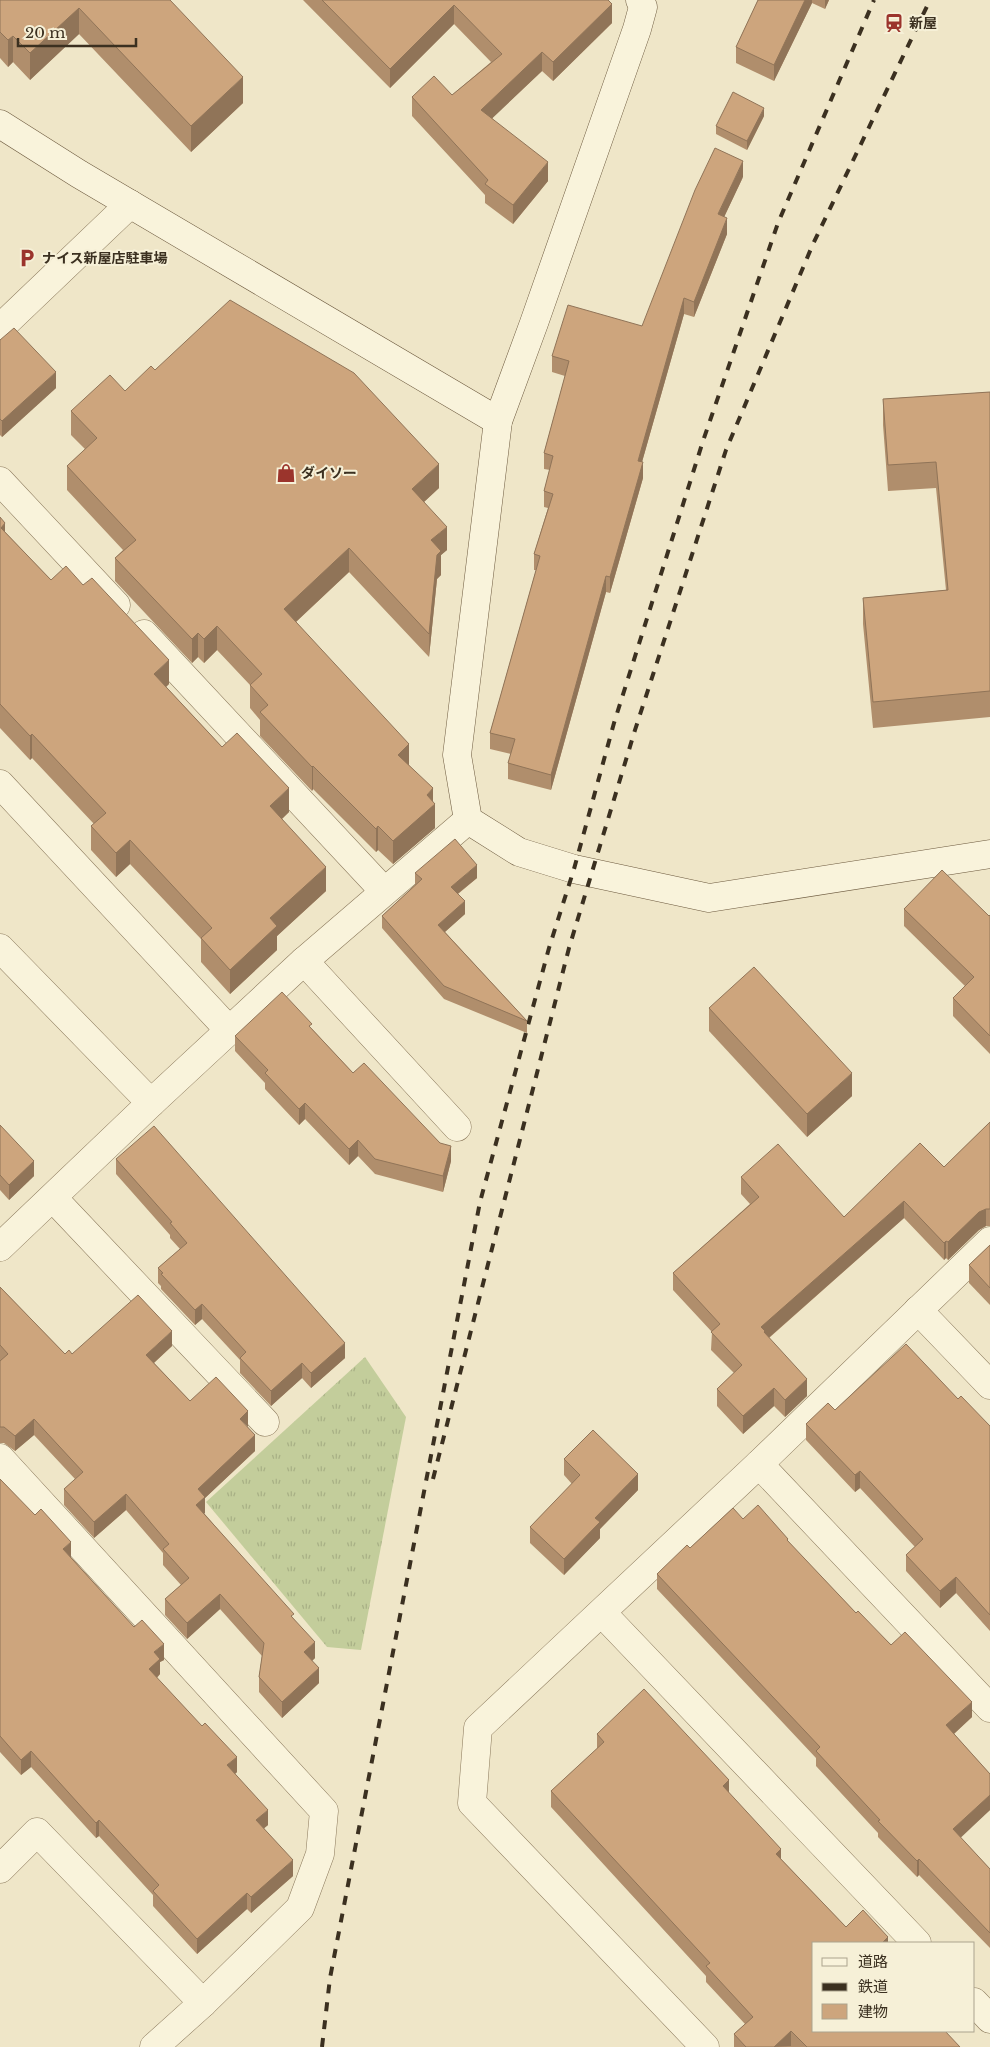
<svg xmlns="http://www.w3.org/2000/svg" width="990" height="2047" viewBox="0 0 990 2047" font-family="'Libre Baskerville','Noto Sans JP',serif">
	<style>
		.grass { fill: url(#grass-tufts) }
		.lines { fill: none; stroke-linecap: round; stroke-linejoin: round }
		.street-casing { stroke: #8b795c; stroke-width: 29 }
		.secondary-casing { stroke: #6d5a3f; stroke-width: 29 }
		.street { stroke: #f9f3db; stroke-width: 28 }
		.secondary { stroke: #f9f3db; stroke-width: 28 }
		.rail { stroke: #3b3020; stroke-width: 4; stroke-dasharray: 9 9; stroke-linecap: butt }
		.wall { fill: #b08e6c }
		.shaded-wall { fill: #907458 }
		.building { fill: #cda57d; stroke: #907458 }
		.labels { text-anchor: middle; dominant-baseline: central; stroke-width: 4; stroke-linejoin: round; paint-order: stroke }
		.poi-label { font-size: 14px; font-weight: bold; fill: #3b3020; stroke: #f6f0d7; text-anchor: start }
	</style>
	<defs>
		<pattern id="grass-tufts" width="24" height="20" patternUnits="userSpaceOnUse" patternTransform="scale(1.25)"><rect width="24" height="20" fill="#c3cd9b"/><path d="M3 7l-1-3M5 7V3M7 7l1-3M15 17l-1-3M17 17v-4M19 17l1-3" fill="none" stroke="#a8b085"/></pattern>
	</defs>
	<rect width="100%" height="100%" fill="#efe6c8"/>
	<path class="grass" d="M365,1357l41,60 -45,233 -34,-3 -121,-145z"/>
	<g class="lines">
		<g class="street-casing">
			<g id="street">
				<path d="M0,328l130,-124"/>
				<path d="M0,481l116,124"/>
				<path d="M144,634l240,257"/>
				<path d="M0,784l230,247"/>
				<path d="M0,948l151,155"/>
				<path d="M304,961l153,166"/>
				<path d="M53,1198l212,224"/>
				<path d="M0,1247l151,-144 153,-142 164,-141"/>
				<path d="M918,1310l72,75"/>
				<path d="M0,1458l324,353 -4,43 -20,54 -97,95 -49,44"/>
				<path d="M759,1464l231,244"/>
				<path d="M602,1613l315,330"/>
				<path d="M0,1869l37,-37 166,171"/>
				<path d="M974,2002l16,17"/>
				<path d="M705,2047l-233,-244 6,-75 281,-264 231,-223"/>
			</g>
		</g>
		<g class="secondary-casing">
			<g id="secondary">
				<path d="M640,0l3,7 -6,22 -103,294 -36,98 -41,334 11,65 51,32 55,17 135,29 281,-44"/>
				<path d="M0,124l79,50 419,247"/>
			</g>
		</g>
		<use href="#street" class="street"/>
		<use href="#secondary" class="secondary"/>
		<g class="rail">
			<path d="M433,1479l136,-531 66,-218 91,-280 87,-206 117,-244"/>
			<path d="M322,2047l8,-69 150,-776 69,-254 25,-79 40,-146 89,-282 75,-218 96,-223"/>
		</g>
	</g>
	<g class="wall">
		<path d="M0,0h170l73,103 -52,49 -112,-118 -49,46 -17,-18 -5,5 -8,-9z"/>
		<path d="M303,0h305l4,23 -59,58 -11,-10 -50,47 56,63 -35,43 -28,-21v-8l-73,-79v-19l40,-2 39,-33 -37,-38 -64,64z"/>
		<path d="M758,0h71l-4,9 -13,-6 -38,78 -38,-18v-16z"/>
		<path d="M764,116l-17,34 -31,-16v-8z"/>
		<path d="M743,177l-19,40 3,17 -33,83 -10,-3 -42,148 1,16 -33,115 -4,-1 -55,198 -43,-11v-16l3,-9 -21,-5v-16l46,-163h-2v-16l14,-46 -4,-1v-16l6,-21 -6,-1v-16l21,-77 -13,-4v-16l90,-30z"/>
		<path d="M0,340l56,48 -54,49 -2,-2z"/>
		<path d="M155,370l284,118 -15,14 23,48 -6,5v20l-4,4 -8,78 -80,-85 -53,50 113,143 24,37 2,26 -42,36 -15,-14 -2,2 -63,-63 -1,2 -52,-55v-16l-10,-12v-23l-33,-35 -13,13 -6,-6 -6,6 -77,-82v-23l8,-8 -56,-60v-24l18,-17 -14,-14v-24l54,-20z"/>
		<path d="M990,392v325l-117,11 -10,-104v-26l83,-8 -10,-102 -48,3 -5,-66v-26z"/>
		<path d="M0,517l5,15 46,48 118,104 -3,3 56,60 67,65 -7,7 44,72 -49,45v14l-47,44 -29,-32v-23l-71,-75 -14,13 -25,-27v-24l3,-2 -62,-66 -2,2 -30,-32z"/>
		<path d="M415,873l62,5 -19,16 7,20 -20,18 82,89v12l-83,-34 -62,-71v-12l33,-31z"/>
		<path d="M904,909l85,7 1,-1v139l-37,-38v-18l12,-12 -61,-60z"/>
		<path d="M709,1008l143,88 -45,41 -98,-106z"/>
		<path d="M312,1029l41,44 98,88 -8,31 -68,-18 -17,-18 -9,9 -44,-46 -6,6 -34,-36v-6l-30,-32v-15z"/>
		<path d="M990,1122v104h-4l-7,4 -31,30 -2,-2 -2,2 -40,-42 -135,120 38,58 -22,21 -11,-11 -31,28 -26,-28v-17l17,-16 -23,-23 1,-18 -39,-42v-17l77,-69 -9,-10v-17l103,40 100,-50z"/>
		<path d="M0,1125l34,51 -25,24 -9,-10z"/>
		<path d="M116,1159l229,199 -34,30 -9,-10 -31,28 -31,-33v-13l-38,-41 -7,6 -34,-36v-3l-3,-3v-15l22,-19 -10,-11v-3l-54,-61z"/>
		<path d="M990,1245v60l-21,-22v-18z"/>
		<path d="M0,1287l65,67h7l100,-8 -18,17 36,38 58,26 7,24 -50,47v15h-1l90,106 21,39 -3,3 7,22 -37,35 -23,-26v-15l3,-21 -42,-47 -33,30 -22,-24v-16l16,-14 -18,-20v-12l-37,-43 -32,28 -30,-33v-16l11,-10 -41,-44 -19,16 -11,-8h-4z"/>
		<path d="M958,1399l32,27v205l-34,-38 -16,15 -34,-37v-16l9,-8 -55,-59 -5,4 -49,-52v-16l29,-14z"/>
		<path d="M564,1459l74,31 -38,39v9l-36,37 -34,-32v-16l42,-43 -8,-9z"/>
		<path d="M0,1479l164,181 -4,2v12l-3,4 80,94 -2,2 33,51 -4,3 29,48 -42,37 -4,-4 -50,45 -44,-48v-11l-54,-59 -3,2 -65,-71 -10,8 -21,-23z"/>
		<path d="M743,1519l45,23 68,71 116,104 -18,17 36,40v36l-30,27 30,32v79l-71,-73 -2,2 -39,-40v-4l-62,-67v-8l-159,-169v-15z"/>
		<path d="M597,1734l132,59 52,66 65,68 42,16h-74l146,104h-226v-13l11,-10 -39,-42v-6l-155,-169v-16l46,-42z"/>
	</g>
	<g class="shaded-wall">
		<path d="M805,0h7v3l-38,78v-16z"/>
		<path d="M825,0h4l-4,9z"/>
		<path d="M612,4v19l-59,58v-19z"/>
		<path d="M454,5v19l-64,64v-19z"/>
		<path d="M79,8v26l-49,46v-27z"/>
		<path d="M13,36v26l-5,5v-27z"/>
		<path d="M542,52v19l-61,58v-19z"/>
		<path d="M243,77v26l-52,49v-26z"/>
		<path d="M764,108v8l-17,34v-9z"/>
		<path d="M743,161v16l-25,53v-16z"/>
		<path d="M548,162v19l-35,43v-19z"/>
		<path d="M727,218v16l-33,83v-15z"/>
		<path d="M684,298v16l-46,162v-15z"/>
		<path d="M56,372v16l-54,49v-16z"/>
		<path d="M643,462v16l-33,115v-16z"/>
		<path d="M439,464v24l-27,25v-24z"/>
		<path d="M5,523v24l-4,-19z"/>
		<path d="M447,527v23l-6,5v20l-4,4 -8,78 2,-117z"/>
		<path d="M349,548v24l-65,61v-24z"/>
		<path d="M606,576v16l-55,198v-15z"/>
		<path d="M217,626v24l-13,13v-24z"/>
		<path d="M198,633v24l-6,6v-24z"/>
		<path d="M169,660v24l-15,14v-24z"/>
		<path d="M32,734v24l-2,2v-24z"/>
		<path d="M409,744v24l-11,-13z"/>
		<path d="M313,766v23l-1,2v-24z"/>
		<path d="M289,788v24l-19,18v-24z"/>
		<path d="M433,788v18l2,-2v24l-42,36v-23l34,-46z"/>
		<path d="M378,826v24l-2,2v-23z"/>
		<path d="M130,840v24l-14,13v-24z"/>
		<path d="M477,865v13l-26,21v-12z"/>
		<path d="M326,867v24l-49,45v14l-47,44v-24l40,-52z"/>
		<path d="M465,901v13l-27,24v-13z"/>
		<path d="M852,1073v23l-45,41v-23z"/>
		<path d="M305,1103v16l-6,6v-16z"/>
		<path d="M358,1140v16l-9,9v-16z"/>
		<path d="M451,1146v15l-8,31v-16z"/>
		<path d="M34,1161v15l-25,24v-15z"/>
		<path d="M904,1201v17l-139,123 -4,-14z"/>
		<path d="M986,1209v17l-7,4 -31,30v-18l31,-30z"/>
		<path d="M946,1241v17l-2,2v-17z"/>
		<path d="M202,1304v15l-7,6v-15z"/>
		<path d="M172,1331v15l-26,24v-15z"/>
		<path d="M345,1343v15l-34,30v-15z"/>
		<path d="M302,1363v15l-31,28v-15z"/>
		<path d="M807,1379v17l-22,21v-17z"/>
		<path d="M774,1388v18l-31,28v-18z"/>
		<path d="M248,1411v16l-8,-8z"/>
		<path d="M34,1419v16l-19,16v-15z"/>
		<path d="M255,1435v16l-50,47v15l-9,7v-15l2,-16z"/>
		<path d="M860,1471v17l-5,4v-17z"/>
		<path d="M638,1474v16l-38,39v9l-36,37v-16l31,-41z"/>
		<path d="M126,1494v16l-32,28v-16z"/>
		<path d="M71,1542v16l-8,-9z"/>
		<path d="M956,1577v16l-16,15v-17z"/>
		<path d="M220,1594v15l-33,30v-16z"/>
		<path d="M315,1642v16l-11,10v-16z"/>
		<path d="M164,1644v16l-4,2v12l-11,11v-16l5,-17z"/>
		<path d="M319,1668v15l-37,35v-16z"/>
		<path d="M972,1702v15l-26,24v-16z"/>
		<path d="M31,1751v16l-10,8v-15z"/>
		<path d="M237,1757v15l-10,9v-16z"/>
		<path d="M729,1780v16l-6,-10z"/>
		<path d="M990,1795v15l-37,35v-16z"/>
		<path d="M268,1810v15l-12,10v-15z"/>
		<path d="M99,1820v16l-3,2v-15z"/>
		<path d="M781,1849v16l-5,-11z"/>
		<path d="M919,1859v16l-2,2v-16z"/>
		<path d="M293,1860v16l-42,37v-16z"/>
		<path d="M247,1893v16l-50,45v-15z"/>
		<path d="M888,1937v6h-6z"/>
		<path d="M791,2031v15l-17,1z"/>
	</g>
	<g class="building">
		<path d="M0,0h170l73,77 -52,49 -112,-118 -49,45 -17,-17 -5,4 -8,-8z"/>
		<path d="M322,0h286l4,4 -59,58 -11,-10 -61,58 67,52 -35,43 -28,-21 3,-4 -76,-83 22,-21 18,19 50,-41 -48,-49 -64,64z"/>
		<path d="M758,0h47l-31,65 -38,-18z"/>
		<path d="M733,92l31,16 -17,33 -31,-15z"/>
		<path d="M715,148l28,13 -25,53 9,4 -33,84 -10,-4 -46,163 5,1 -33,115 -4,-1 -55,199 -43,-12 7,-24 -25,-6 50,-177 -6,-2 19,-60 -9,-3 9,-35 -9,-3 25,-92 -17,-5 16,-51 74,21 53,-136z"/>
		<path d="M230,300l124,73 85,91 -27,25 35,38 -16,13 10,11 -4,4 -8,79 -80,-86 -65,61 125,135 -11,11 35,33 -6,7 8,9 -42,37 -15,-15 -2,3 -63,-63 -1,1 -52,-55 8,-7 -18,-20 12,-11 -45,-48 -13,13 -6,-6 -6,6 -77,-81 21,-18 -69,-74 30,-28 -26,-27 39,-36 15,16 26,-25 4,4z"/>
		<path d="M14,328l42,44 -54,49 -2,-2v-79z"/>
		<path d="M990,392v299l-117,11 -10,-104 85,-8 -12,-128 -48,3 -5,-66z"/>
		<path d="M0,517l5,6 -4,5 50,52 15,-14 17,19 9,-7 77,82 -15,14 68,73 15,-14 52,55 -19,18 56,61 -56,51 7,8 -47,44 -29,-32 11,-10 -82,-88 -14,13 -25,-27 15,-13 -74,-79 -2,2 -30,-32z"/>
		<path d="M455,839l22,26 -26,22 14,14 -27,24 89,96 -83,-35 -62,-70 40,-37 -7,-6z"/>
		<path d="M942,870l47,46 1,-1v121l-37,-38 21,-21 -70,-68z"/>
		<path d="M754,967l98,106 -45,41 -98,-106z"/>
		<path d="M282,992l30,32 -3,2 44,47 11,-10 76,80 11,3 -8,30 -68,-17 -17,-19 -9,9 -44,-46 -6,6 -34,-36 3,-3 -33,-34z"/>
		<path d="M990,1122v87h-4l-7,3 -31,30 -2,-1 -2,2 -40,-42 -143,126 4,4 -1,1 43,47 -22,21 -11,-12 -31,28 -26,-27 25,-24 -31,-33 9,-8 -47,-51 86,-76 -18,-20 37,-33 66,73 76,-74 24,24z"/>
		<path d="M0,1125l34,36 -25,24 -9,-10z"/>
		<path d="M154,1126l191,217 -34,30 -9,-10 -31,28 -31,-33 6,-6 -44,-48 -7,6 -34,-36 2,-1 -5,-5 29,-25 -17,-20 2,-1 -56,-63z"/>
		<path d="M990,1245v43l-21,-23z"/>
		<path d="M0,1287l65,67 4,-4 3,4 66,-59 34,36 -26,24 44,46 26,-24 32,34 -8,8 15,16 -57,54 7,8 -9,8 98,109 -3,2 24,26 -11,10 15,16 -37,34 -23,-25 5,-34 -44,-49 -33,29 -22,-24 24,-21 -26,-29 6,-5 -43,-50 -32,28 -30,-33 19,-17 -49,-53 -19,17 -11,-9h-4v-66l8,-7 -8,-9z"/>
		<path d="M906,1344l52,55 3,-3 29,30v189l-34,-38 -16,14 -34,-36 17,-16 -63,-68 -5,4 -49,-51 22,-21 7,7z"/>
		<path d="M593,1430l45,44 -43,44 5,4 -36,37 -34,-32 50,-52 -16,-16z"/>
		<path d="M0,1479l35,36 6,-6 30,33 -8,7 71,78 8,-7 22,24 -10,8 6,7 -11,10 53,57 3,-3 32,34 -10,8 41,45 -12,10 37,40 -42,37 -4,-4 -50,46 -44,-48 6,-6 -60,-65 -3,3 -65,-72 -10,9 -21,-24z"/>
		<path d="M758,1505l30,34 -1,1 69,73 2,-2 33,34 14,-13 67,70 -26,23 44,49v21l-37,34 37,40v64l-71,-74 -2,2 -39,-40 2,-1 -64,-69 4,-4 -163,-173 30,-29 3,3 43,-40 10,11z"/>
		<path d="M644,1689l85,91 -6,6 58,63 -5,5 70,73 17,-17 25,27 -6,6h-68v88h131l15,16h-153l-16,-16 -17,16h-28l-12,-13 19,-17 -47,-51 4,-3 -159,-172 53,-49 -7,-8z"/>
	</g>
	<defs>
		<g id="station-bare" transform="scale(1.5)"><path d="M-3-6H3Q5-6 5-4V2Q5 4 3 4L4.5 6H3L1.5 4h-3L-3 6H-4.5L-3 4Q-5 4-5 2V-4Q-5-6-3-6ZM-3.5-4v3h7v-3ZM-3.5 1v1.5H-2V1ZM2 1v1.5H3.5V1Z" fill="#9b342c" stroke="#f6f0d7" stroke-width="2.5" paint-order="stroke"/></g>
		<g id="parking-bare" transform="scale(1.5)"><path d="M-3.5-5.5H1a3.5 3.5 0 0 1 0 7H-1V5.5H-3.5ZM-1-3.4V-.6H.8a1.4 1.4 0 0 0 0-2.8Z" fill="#9b342c" stroke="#f6f0d7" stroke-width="2.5" paint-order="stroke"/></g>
		<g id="shop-bare" transform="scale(1.5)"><path d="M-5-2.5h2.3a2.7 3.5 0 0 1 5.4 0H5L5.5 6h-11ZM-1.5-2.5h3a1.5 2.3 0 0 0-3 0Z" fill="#9b342c" stroke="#f6f0d7" stroke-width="2.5" paint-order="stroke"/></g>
	</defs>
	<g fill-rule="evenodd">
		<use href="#station-bare" x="894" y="23"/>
		<use href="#parking-bare" x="27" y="258"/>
		<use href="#shop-bare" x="286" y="473"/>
	</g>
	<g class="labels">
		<g class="poi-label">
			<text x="909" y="23">新屋</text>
			<text x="42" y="258">ナイス新屋店駐車場</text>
			<text x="301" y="473">ダイソー</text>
		</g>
	</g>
	<rect x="812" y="1942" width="162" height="90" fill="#f6f0d7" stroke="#aba38e"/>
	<rect x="822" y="1958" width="25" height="8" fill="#f9f3db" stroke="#aba38e"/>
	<text x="858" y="1967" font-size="15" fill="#3b3020">道路</text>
	<rect x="822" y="1983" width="25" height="8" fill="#3b3020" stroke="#aba38e"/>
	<text x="858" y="1992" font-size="15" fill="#3b3020">鉄道</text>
	<rect x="822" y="2004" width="25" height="15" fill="#cda57d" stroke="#aba38e"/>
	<text x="858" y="2017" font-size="15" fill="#3b3020">建物</text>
	<path d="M18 38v8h118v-8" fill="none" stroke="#3b3020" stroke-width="2.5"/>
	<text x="25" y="38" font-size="15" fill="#3b3020" stroke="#f6f0d7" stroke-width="4" paint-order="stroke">20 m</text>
</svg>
